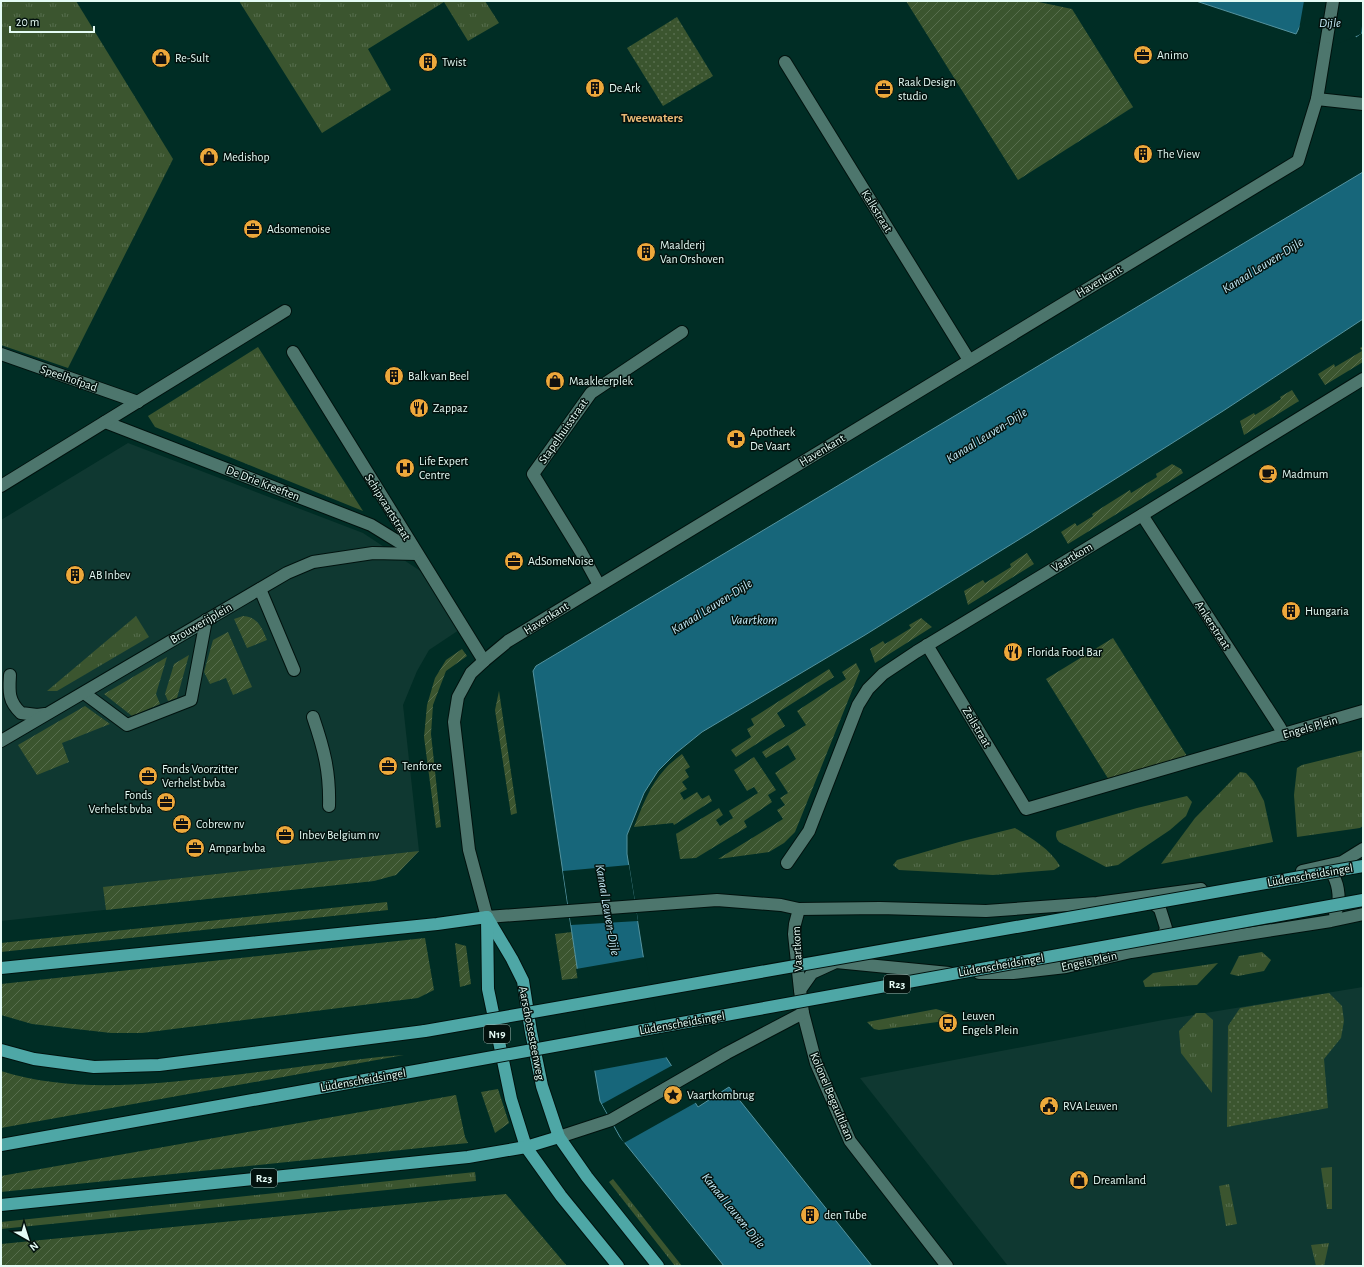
<svg xmlns="http://www.w3.org/2000/svg" width="1364" height="1267" viewBox="0 0 1364 1267" font-family="'Alegreya Sans',sans-serif">
	<style>
		.built { fill: #0f3831 }
		.grass { fill: url(#grass-tufts) }
		.park { fill: url(#park-dots) }
		.garden { fill: url(#garden-furrows) }
		.water { fill: #17667a; stroke: #55939f }
		.pier { fill: #002d25 }
		.lines { fill: none; stroke-linecap: round; stroke-linejoin: round }
		.lane-casing { stroke: #01120e; stroke-width: 14 }
		.street-casing { stroke: #01120e; stroke-width: 14 }
		.secondary-casing { stroke: #01120e; stroke-width: 14 }
		.primary-casing { stroke: #01120e; stroke-width: 14 }
		.lane { stroke: #4d766d; stroke-width: 12 }
		.street { stroke: #4d766d; stroke-width: 12 }
		.secondary { stroke: #4d766d; stroke-width: 12 }
		.primary { stroke: #4ea7a6; stroke-width: 12 }
		.primary-bridge-casing { stroke: #01120e; stroke-width: 14; stroke-linecap: butt }
		.primary-bridge { stroke: #4ea7a6; stroke-width: 12 }
		.labels { text-anchor: middle; dominant-baseline: central; stroke-width: 3; stroke-linejoin: round; paint-order: stroke }
		.shield { fill: #03120e; stroke: #a1b5b0; stroke-width: 1 }
		.shield-label { font-size: 11px; font-weight: bold; fill: #e5fbf5 }
		.poi-label { font-size: 12px; fill: #e5fbf5; stroke: #03120e; text-anchor: start }
		.street-label { font-size: 12px; fill: #e5fbf5; stroke: #03120e }
		.water-label { font-size: 13px; font-style: italic; fill: #c3e9f6; stroke: #03120e }
		.neighbourhood-label { font-size: 13px; font-weight: bold; fill: #e8b876; stroke: #03120e }
	</style>
	<defs>
		<pattern id="grass-tufts" width="24" height="20" patternUnits="userSpaceOnUse"><rect width="24" height="20" fill="#3b552f"/><path d="M3 7l-1-3M5 7V3M7 7l1-3M15 17l-1-3M17 17v-4M19 17l1-3" fill="none" stroke="#576e4e"/></pattern>
		<pattern id="park-dots" width="8" height="8" patternUnits="userSpaceOnUse"><rect width="8" height="8" fill="#3b552f"/><path d="M2 2h.1M6 6h.1" fill="none" stroke="#576e4e" stroke-width="1.8" stroke-linecap="round"/></pattern>
		<pattern id="garden-furrows" width="10" height="10" patternUnits="userSpaceOnUse"><rect width="10" height="10" fill="#3b552f"/><path d="M-1 1l2-2M0 10L10 0M9 11l2-2" fill="none" stroke="#576e4e"/></pattern>
	</defs>
	<rect width="100%" height="100%" fill="#002d25"/>
	<g class="built">
		<path d="M128,443l235,90 59,39 37,58 -30,20 -12,21 -14,34 16,146 -23,24 -22,6 -373,40v-401z"/>
		<path d="M1363,987v279h-355l-148,-188 303,-58z"/>
	</g>
	<g class="grass">
		<path d="M1,1h75l97,158 -105,209 -67,-23z"/>
		<path d="M239,1h246l14,22 -31,18 -24,-39 -76,47 23,41 -69,43z"/>
		<path d="M258,347l105,164 -208,-84 -7,-11z"/>
		<path d="M136,616l13,21 -92,54h-10z"/>
		<path d="M1363,750v76l-3,2 -63,9 -3,-42 3,-27 5,-3z"/>
		<path d="M1240,772l6,1 8,9 10,19 9,41 -112,22 34,-46z"/>
		<path d="M1187,796l5,6 -6,14 -16,14 -52,35 -12,2 -47,-25c-3,-4 -4,-7 -2,-11l80,-23z"/>
		<path d="M1015,828c16,10 35,21 45,38l-6,4 -61,5 -94,-5 -6,-5 4,-5 62,-18z"/>
		<path d="M1262,952l9,8 -7,11 -26,5 -8,-2 9,-18z"/>
		<path d="M1218,963l-21,22 -52,2 -2,-6 10,-8z"/>
		<path d="M936,1009l17,5 1,3 -2,3 -73,10 -5,-1 -7,-7z"/>
		<path d="M1196,1013h9l8,7 -1,73 -31,-40 -2,-22z"/>
		<path d="M1332,1167v42h-5l-6,-41z"/>
		<path d="M475,1172l1,9 -475,48v-7z"/>
		<path d="M613,1179l69,87h-7l-66,-84z"/>
		<path d="M1229,1184l8,40 -11,2 -7,-40z"/>
		<path d="M1329,1243l-5,23h-8l-5,-21z"/>
	</g>
	<g class="park">
		<path d="M677,17l36,59 -50,30 -36,-58z"/>
		<path d="M1329,993l13,13 2,15 -3,17 -17,21 4,49 -101,19 1,-101 12,-18z"/>
	</g>
	<g class="garden">
		<path d="M906,1h128l38,8 61,98 -115,73z"/>
		<path d="M1363,346v16l-38,23 -7,-11 16,-10 1,3 27,-16 -2,-3z"/>
		<path d="M1292,390l7,11 -55,34 -4,-14 14,-8 1,2 26,-16 -1,-2z"/>
		<path d="M1172,464l9,5 2,4 -115,71 -7,-12 14,-9 2,3 16,-10 -1,-2 38,-24 1,3 26,-16 -1,-3z"/>
		<path d="M1027,553l7,11 -66,41 -4,-14 19,-11 2,3 26,-16 -1,-3z"/>
		<path d="M243,616c15,1 19,12 24,24l-20,8 -13,-29z"/>
		<path d="M921,618l11,9 -57,36 -5,-14 13,-8 2,3 26,-16 -2,-3z"/>
		<path d="M228,632l24,55 -19,8 -7,-17 -16,6 -6,-12 9,-32z"/>
		<path d="M1113,638l74,118 -78,24 -63,-101z"/>
		<path d="M462,649l5,7 -21,15 -13,34 -2,29 10,93 -5,1 -12,-91 3,-32 8,-27 11,-18z"/>
		<path d="M189,655l-12,43 -9,3 -3,-7 9,-30z"/>
		<path d="M167,657l-11,37 4,10 -28,12 -28,-22z"/>
		<path d="M856,663l4,8 -65,161 -11,11 -15,9 -51,7 65,-40 -6,-9 8,-5 -5,-7 8,-5 -13,-20 21,-14 -8,-14 -22,13 -4,-6 44,-27 -9,-14 49,-32 -4,-7z"/>
		<path d="M829,669l5,8 -57,36 8,13 -49,31 -5,-7 20,-13 -4,-8 7,-4 -3,-6z"/>
		<path d="M499,691l18,122 -6,2 -16,-105z"/>
		<path d="M85,706l25,18 -48,19 7,19 -32,13 -19,-30z"/>
		<path d="M682,754l8,13 -5,3 4,7 -7,5 5,7 -7,4 4,7 13,-8 5,7 7,-4 3,6 -38,24 -1,-2 -39,4c8,-20 16,-42 31,-58 5,-6 11,-10 17,-15z"/>
		<path d="M754,757l22,33 -8,5 4,7 -28,19 3,6 -51,31 -16,1 -4,-25 43,-26 4,7 -7,5 4,6 13,-8 -4,-7 29,-18 -4,-6 -7,4 -13,-21z"/>
		<path d="M419,851l-23,24 -22,6 -268,29 -3,-23z"/>
		<path d="M387,902l1,8 -387,42v-9z"/>
		<path d="M572,932l7,46 -17,2 -7,-46z"/>
		<path d="M425,938l9,52 -16,8 -276,35h-31l-79,-9 -31,-9v-31z"/>
		<path d="M455,943l11,3 5,38 -11,3z"/>
		<path d="M404,1055l-403,73v-57c71,22 144,14 216,6 54,-6 108,-14 162,-20z"/>
		<path d="M498,1089l11,34 -14,10 -14,-41z"/>
		<path d="M456,1095l9,42 3,6 -467,49v-16z"/>
		<path d="M506,1194l61,72h-566v-22z"/>
	</g>
	<g class="water">
		<path d="M1196,1h167v31l-7,5 1,-9 -49,-10 -3,-2 -9,18z"/>
		<path d="M1363,172v147l-140,92 -195,123 -73,45 -90,56 -163,97 -26,21 -18,18 -14,22 -17,42v19l16,101 19,96 36,56 31,-20 143,179h-148l-104,-129 -20,-36 -23,-134 -44,-296 3,-5z"/>
	</g>
	<g class="pier">
		<path d="M1304,1h59v17l-2,16 -33,14 -22,-6v-23l-8,16z"/>
		<path d="M629,865l9,56 -67,4 -8,-54z"/>
		<path d="M645,957l19,94 4,6 -75,14 -17,-102z"/>
		<path d="M673,1065l24,37 -73,41 -22,-39z"/>
	</g>
	<g class="lines">
		<g class="lane-casing">
			<g id="lane">
				<path d="M260,589l34,81"/>
				<path d="M10,675c-1,16 -2,26 11,38l16,2 8,-1"/>
				<path d="M84,693l43,32 64,-25 15,-80"/>
				<path d="M313,717c11,32 17,55 16,89"/>
				<path d="M1,741l286,-168 26,-11 60,-9 44,1"/>
			</g>
		</g>
		<g class="street-casing">
			<g id="street">
				<path d="M785,62l184,298"/>
				<path d="M1317,99l46,5"/>
				<path d="M293,352l191,309"/>
				<path d="M1,354l137,48"/>
				<path d="M105,422l266,103 44,27"/>
				<path d="M1,486l284,-175"/>
				<path d="M1142,515l137,211 5,9"/>
				<path d="M599,585l-18,-33 -48,-78 58,-81 91,-61"/>
				<path d="M927,645l99,164 337,-98"/>
				<path d="M787,863l22,-32 49,-126 10,-16 15,-15 33,-22 226,-137 221,-136"/>
			</g>
		</g>
		<g class="secondary-casing">
			<g id="secondary">
				<path d="M1324,867c3,2 8,5 9,8 6,11 8,28 2,38"/>
				<path d="M1302,871l40,-9 21,-13"/>
				<path d="M1201,889l-104,14 -111,8 -106,-3 -81,1 -18,-4 -64,-5 -230,17 -18,-67 -15,-128 4,-25 13,-24 13,-12 24,-20 790,-480 19,-62 16,-98"/>
				<path d="M1147,898l13,11 6,19 -5,16"/>
				<path d="M799,909l-4,15 -1,10 6,56 3,23 13,50 34,78 97,125"/>
				<path d="M979,973h34l53,-6 65,-15 200,-31 32,-7"/>
				<path d="M800,990l12,-17 24,-11 113,11"/>
				<path d="M559,1137l52,-17 116,-67 76,-40"/>
			</g>
		</g>
		<g class="primary-casing">
			<g id="primary">
				<path d="M487,917l25,42 11,22 8,51 11,54 17,51 28,40 71,89"/>
				<path d="M487,918l1,71 23,110 15,48 35,49 57,70"/>
				<path d="M1,968l436,-44 50,-7"/>
				<path d="M1,1050l33,9 60,8 65,-2 266,-34"/>
				<path d="M1,1145l431,-77"/>
				<path d="M1,1205l467,-48 58,-10 33,-10"/>
			</g>
		</g>
		<use href="#lane" class="lane"/>
		<use href="#street" class="street"/>
		<use href="#secondary" class="secondary"/>
		<use href="#primary" class="primary"/>
		<g class="primary-bridge-casing">
			<g id="primary-bridge">
				<path d="M425,1031l938,-165"/>
				<path d="M432,1068l931,-168"/>
			</g>
		</g>
		<use href="#primary-bridge" class="primary-bridge"/>
	</g>
	<defs>
		<g id="office-disc" transform="scale(1)"><circle r="9.5" fill="#eda83b" stroke="#03120e"/><path d="M-6-3h4V-5.5h4V-3h4V5H-6ZM-1-4.5V-3h2v-1.5ZM-6 0V1H6V0Z" fill="#111"/></g>
		<g id="shop-disc" transform="scale(1)"><circle r="9.5" fill="#eda83b" stroke="#03120e"/><path d="M-5-2.5h2.3a2.7 3.5 0 0 1 5.4 0H5L5.5 6h-11ZM-1.5-2.5h3a1.5 2.3 0 0 0-3 0Z" fill="#111"/></g>
		<g id="building-disc" transform="scale(1)"><circle r="9.5" fill="#eda83b" stroke="#03120e"/><path d="M-4-6H4V6H1V3H-1V6H-4ZM-2.5-4.3h1.7v1.8h-1.7ZM.8-4.3h1.7v1.8H.8ZM-2.5-1h1.7V.8h-1.7ZM.8-1h1.7V.8H.8Z" fill="#111"/></g>
		<g id="restaurant-disc" transform="scale(1)"><circle r="9.5" fill="#eda83b" stroke="#03120e"/><path d="M-5-6h1v4h1v-4h1v4h1v-4h1v5L-1.5 .5V6h-2V.5L-5-1ZM5-6V6H3V1.5H1.5Q1.5-4 5-6Z" fill="#111"/></g>
		<g id="pharmacy-disc" transform="scale(1)"><circle r="9.5" fill="#eda83b" stroke="#03120e"/><path d="M-2-6h4v4h4v4h-4v4h-4v-4h-4v-4h4Z" fill="#111"/></g>
		<g id="hospital-disc" transform="scale(1)"><circle r="9.5" fill="#eda83b" stroke="#03120e"/><path d="M-5-5h3v3.5h4V-5h3V5h-3V1.5h-4V5h-3Z" fill="#111"/></g>
		<g id="cafe-disc" transform="scale(1)"><circle r="9.5" fill="#eda83b" stroke="#03120e"/><path d="M-5.5-4.5H6V0H3Q3 3.5 0 3.5H-2.5Q-5.5 3.5-5.5 0ZM3-3.2v2h1.7v-2ZM-6 4.5H4V6H-6Z" fill="#111"/></g>
		<g id="bus-disc" transform="scale(1)"><circle r="9.5" fill="#eda83b" stroke="#03120e"/><path d="M-5-6H5V4H4V6H2V4H-2V6H-4V4H-5ZM-3.5-4V0h7V-4ZM-3.5 1.2v1.5H-2V1.2ZM2 1.2v1.5H3.5V1.2Z" fill="#111"/></g>
		<g id="sight-disc" transform="scale(1)"><circle r="9.5" fill="#eda83b" stroke="#03120e"/><path d="M0-6L1.8-2.2L6-1.7L2.9 1.2L3.7 5.4L0 3.3L-3.7 5.4L-2.9 1.2L-6-1.7L-1.8-2.2Z" fill="#111"/></g>
		<g id="civic-disc" transform="scale(1)"><circle r="9.5" fill="#eda83b" stroke="#03120e"/><path d="M-.6-6.5H3V-4.5H.6V-3L4-1V1h2V6H-6V1h2V-1L-.6-3ZM-1.2 2.5V6h2.4V2.5Z" fill="#111"/></g>
	</defs>
	<g fill-rule="evenodd">
		<use href="#office-disc" x="1143" y="55"/>
		<use href="#shop-disc" x="161" y="58"/>
		<use href="#building-disc" x="428" y="62"/>
		<use href="#building-disc" x="595" y="88"/>
		<use href="#office-disc" x="884" y="89"/>
		<use href="#building-disc" x="1143" y="154"/>
		<use href="#shop-disc" x="209" y="157"/>
		<use href="#office-disc" x="253" y="229"/>
		<use href="#building-disc" x="646" y="252"/>
		<use href="#building-disc" x="394" y="376"/>
		<use href="#shop-disc" x="555" y="381"/>
		<use href="#restaurant-disc" x="419" y="408"/>
		<use href="#pharmacy-disc" x="736" y="439"/>
		<use href="#hospital-disc" x="405" y="468"/>
		<use href="#cafe-disc" x="1268" y="474"/>
		<use href="#office-disc" x="514" y="561"/>
		<use href="#building-disc" x="75" y="575"/>
		<use href="#building-disc" x="1291" y="611"/>
		<use href="#restaurant-disc" x="1013" y="652"/>
		<use href="#office-disc" x="388" y="766"/>
		<use href="#office-disc" x="148" y="776"/>
		<use href="#office-disc" x="166" y="802"/>
		<use href="#office-disc" x="182" y="824"/>
		<use href="#office-disc" x="285" y="835"/>
		<use href="#office-disc" x="195" y="848"/>
		<use href="#bus-disc" x="948" y="1023"/>
		<use href="#sight-disc" x="673" y="1095"/>
		<use href="#civic-disc" x="1049" y="1106"/>
		<use href="#shop-disc" x="1079" y="1180"/>
		<use href="#building-disc" x="810" y="1215"/>
	</g>
	<g class="labels">
		<g class="shield">
			<rect x="884" y="975" width="26" height="18" rx="3"/>
			<rect x="484" y="1025" width="26" height="18" rx="3"/>
			<rect x="251" y="1169" width="26" height="18" rx="3"/>
		</g>
		<g class="shield-label">
			<text x="897" y="984">R23</text>
			<text x="497" y="1034">N19</text>
			<text x="264" y="1178">R23</text>
		</g>
		<g class="poi-label">
			<text x="1157" y="55">Animo</text>
			<text x="175" y="58">Re-Sult</text>
			<text x="442" y="62">Twist</text>
			<text x="898" y="82">Raak Design<tspan x="898" dy="14">studio</tspan></text>
			<text x="609" y="88">De Ark</text>
			<text x="1157" y="154">The View</text>
			<text x="223" y="157">Medishop</text>
			<text x="267" y="229">Adsomenoise</text>
			<text x="660" y="245">Maalderij<tspan x="660" dy="14">Van Orshoven</tspan></text>
			<text x="408" y="376">Balk van Beel</text>
			<text x="569" y="381">Maakleerplek</text>
			<text x="433" y="408">Zappaz</text>
			<text x="750" y="432">Apotheek<tspan x="750" dy="14">De Vaart</tspan></text>
			<text x="419" y="461">Life Expert<tspan x="419" dy="14">Centre</tspan></text>
			<text x="1282" y="474">Madmum</text>
			<text x="528" y="561">AdSomeNoise</text>
			<text x="89" y="575">AB Inbev</text>
			<text x="1305" y="611">Hungaria</text>
			<text x="1027" y="652">Florida Food Bar</text>
			<text x="402" y="766">Tenforce</text>
			<text x="162" y="769">Fonds Voorzitter<tspan x="162" dy="14">Verhelst bvba</tspan></text>
			<text x="152" y="795" text-anchor="end">Fonds<tspan x="152" dy="14">Verhelst bvba</tspan></text>
			<text x="196" y="824">Cobrew nv</text>
			<text x="299" y="835">Inbev Belgium nv</text>
			<text x="209" y="848">Ampar bvba</text>
			<text x="962" y="1016">Leuven<tspan x="962" dy="14">Engels Plein</tspan></text>
			<text x="687" y="1095">Vaartkombrug</text>
			<text x="1063" y="1106">RVA Leuven</text>
			<text x="1093" y="1180">Dreamland</text>
			<text x="824" y="1215">den Tube</text>
		</g>
		<g class="street-label">
			<text transform="translate(877 211) rotate(58)">Kalkstraat</text>
			<text transform="translate(1099 281) rotate(-31)">Havenkant</text>
			<text transform="translate(69 378) rotate(19)">Speelhofpad</text>
			<text transform="translate(563 431) rotate(-55)">Stapelhuisstraat</text>
			<text transform="translate(822 450) rotate(-31)">Havenkant</text>
			<text transform="translate(263 483) rotate(21)">De Drie Kreeften</text>
			<text transform="translate(388 507) rotate(58)">Schipvaartstraat</text>
			<text transform="translate(1072 557) rotate(-31)">Vaartkom</text>
			<text transform="translate(546 618) rotate(-32)">Havenkant</text>
			<text transform="translate(201 623) rotate(-30)">Brouwerijplein</text>
			<text transform="translate(1213 625) rotate(57)">Ankerstraat</text>
			<text transform="translate(977 727) rotate(59)">Zeilstraat</text>
			<text transform="translate(1310 727) rotate(-16)">Engels Plein</text>
			<text transform="translate(1310 875) rotate(-10)">Lüdenscheidsingel</text>
			<text transform="translate(797 949) rotate(-93)">Vaartkom</text>
			<text transform="translate(1089 961) rotate(-12)">Engels Plein</text>
			<text transform="translate(1001 965) rotate(-10)">Lüdenscheidsingel</text>
			<text transform="translate(682 1023) rotate(-10)">Lüdenscheidsingel</text>
			<text transform="translate(532 1033) rotate(79)">Aarschotsesteenweg</text>
			<text transform="translate(363 1080) rotate(-10)">Lüdenscheidsingel</text>
			<text transform="translate(832 1096) rotate(67)">Kolonel Begaultlaan</text>
		</g>
		<g class="water-label">
			<text x="1330" y="23">Dijle</text>
			<text transform="translate(1263 266) rotate(-32)">Kanaal Leuven-Dijle</text>
			<text transform="translate(987 436) rotate(-32)">Kanaal Leuven-Dijle</text>
			<text transform="translate(712 607) rotate(-32)">Kanaal Leuven-Dijle</text>
			<text x="754" y="620">Vaartkom</text>
			<text transform="translate(607 910) rotate(80)">Kanaal Leuven-Dijle</text>
			<text transform="translate(733 1211) rotate(51)">Kanaal Leuven-Dijle</text>
		</g>
		<g class="neighbourhood-label">
			<text x="652" y="118">Tweewaters</text>
		</g>
	</g>
	<rect width="1364" height="1267" fill="none" stroke="#e5fbf5" stroke-width="4"/>
	<g transform="translate(28 1239) rotate(141)" stroke="#03120e" stroke-width="3" paint-order="stroke">
	<path d="M0-3L7 15L0 10L-7 15Z" fill="#e5fbf5"/>
	<text y="-6" font-size="11" font-weight="bold" text-anchor="middle" fill="#e5fbf5">N</text>
	</g>
	<path d="M10 26v6h84v-6" fill="none" stroke="#e5fbf5" stroke-width="2"/>
	<text x="16" y="26" font-size="12" fill="#e5fbf5" stroke="#03120e" stroke-width="3" paint-order="stroke">20 m</text>
</svg>
